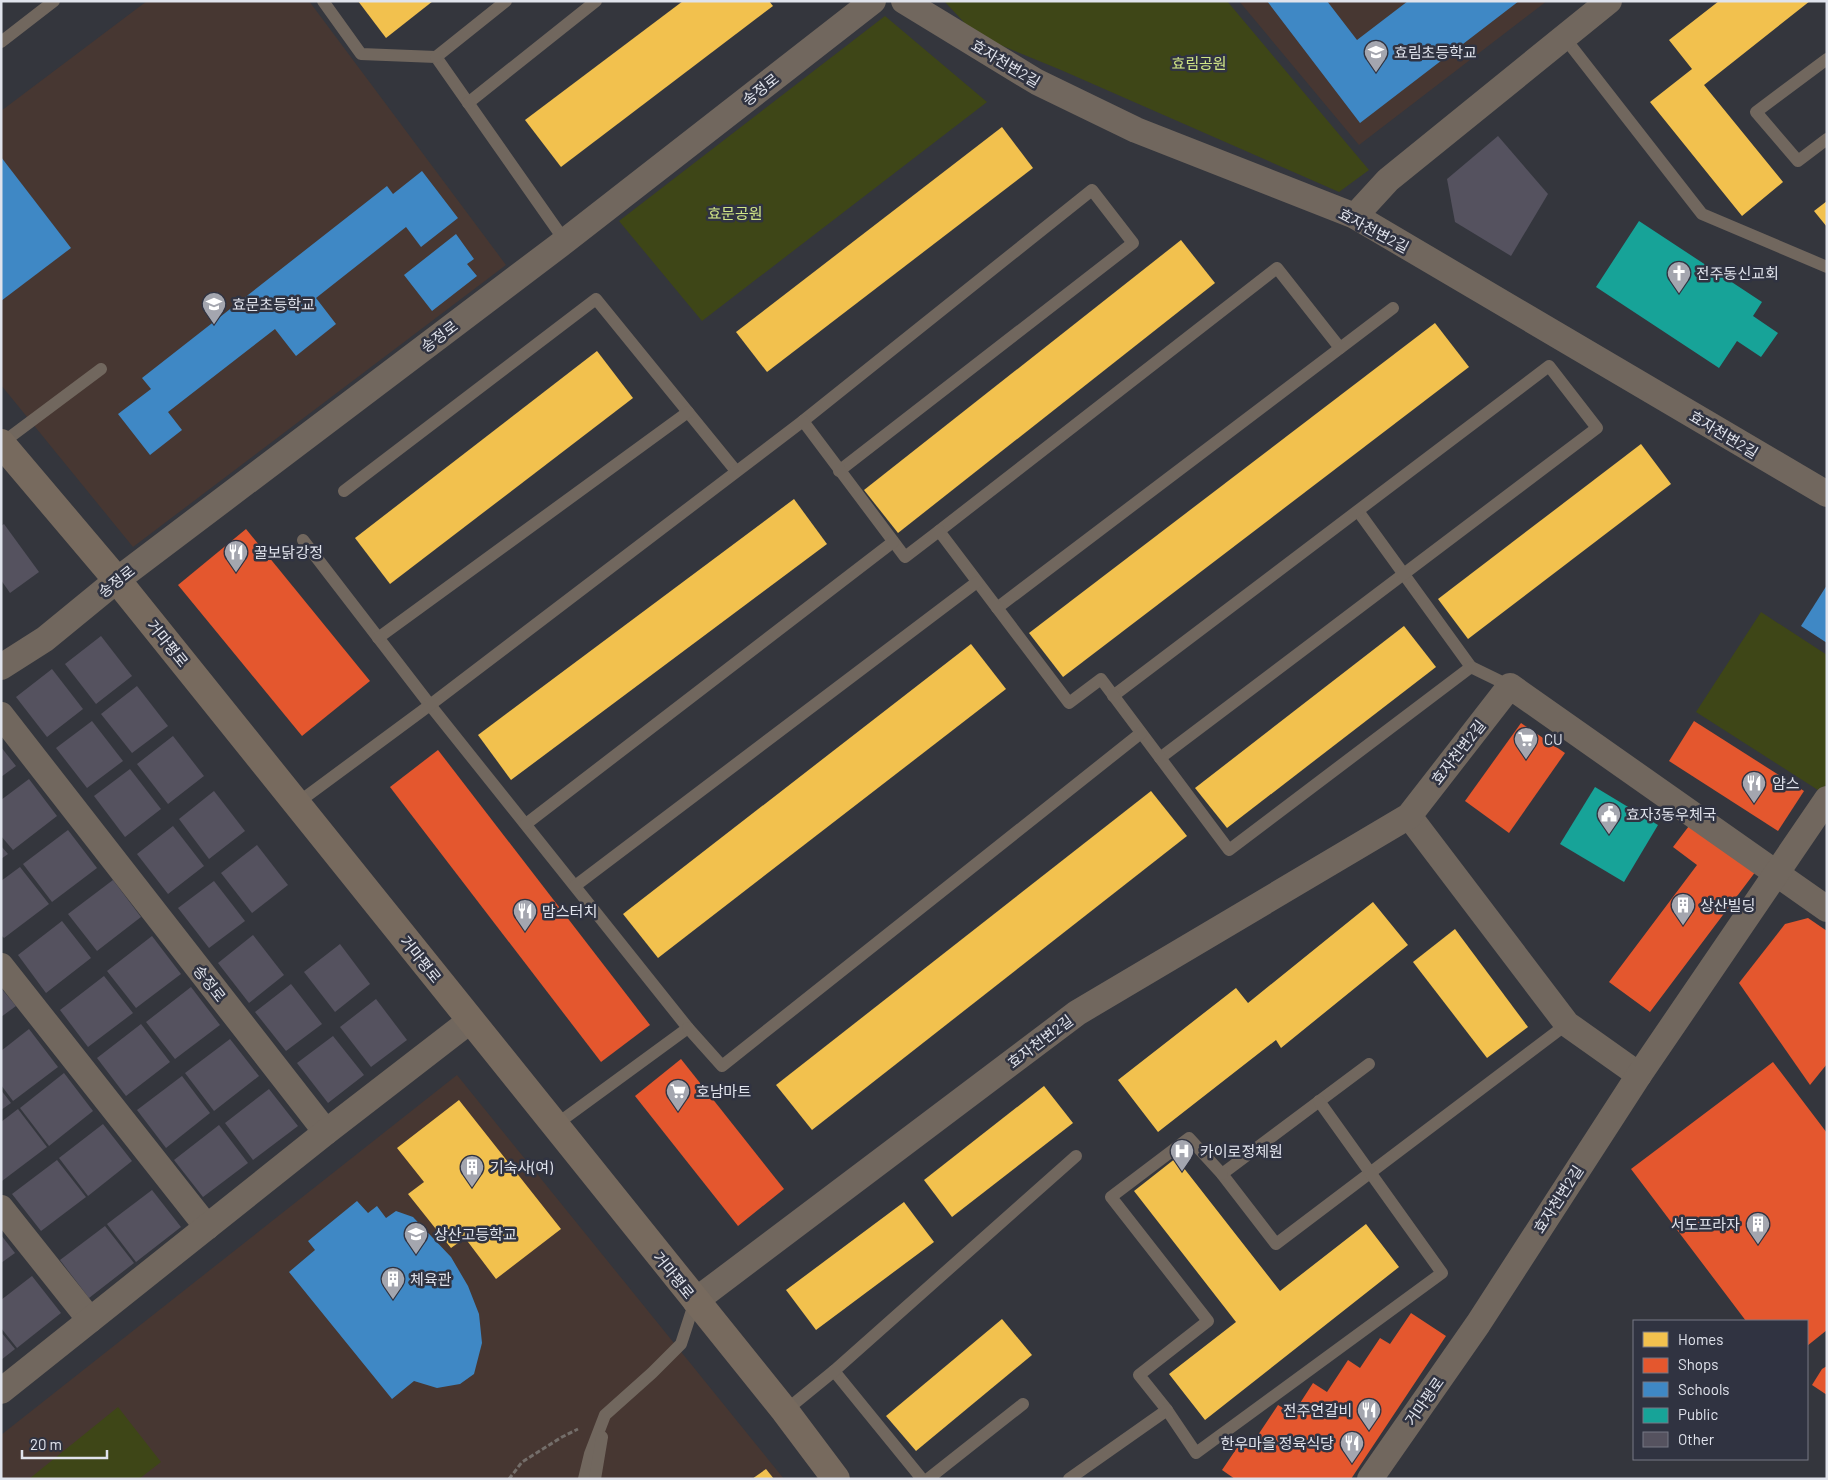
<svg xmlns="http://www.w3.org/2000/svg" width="1828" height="1480" viewBox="0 0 1828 1480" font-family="Barlow,'Noto Sans KR',sans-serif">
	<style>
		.education { fill: #473732 }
		.green { fill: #3e4617 }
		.homes { fill: #f2c14e }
		.shops { fill: #e4572e }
		.schools { fill: #3f88c5 }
		.public { fill: #17a398 }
		.building { fill: #55525f }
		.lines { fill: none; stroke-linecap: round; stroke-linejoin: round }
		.path { stroke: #746e6a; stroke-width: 3; stroke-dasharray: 5 2.5; stroke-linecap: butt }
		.lane { stroke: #71675e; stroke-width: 12 }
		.street { stroke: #71675e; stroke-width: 26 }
		.secondary { stroke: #776a5e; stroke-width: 28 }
		.labels { text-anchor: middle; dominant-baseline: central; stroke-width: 5; stroke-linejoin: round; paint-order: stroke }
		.poi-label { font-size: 15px; fill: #e0e3ec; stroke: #303341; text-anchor: start }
		.street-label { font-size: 15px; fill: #e0e3ec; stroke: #303341 }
		.park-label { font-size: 15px; fill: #d1e687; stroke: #303341 }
	</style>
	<rect width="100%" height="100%" fill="#34363d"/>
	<g class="education">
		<path d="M147,1h162l197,264 -373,282 -132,-162v-274z"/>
		<path d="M1239,1h308l-188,144z"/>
		<path d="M457,1075l327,404h-783v-44z"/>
	</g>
	<g class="green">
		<path d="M944,1h283l142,169 -30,22 -278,-122 -85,-35z"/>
		<path d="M885,16l102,86 -285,219 -83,-100z"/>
		<path d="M1761,612l66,43v128l-6,9 -125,-80z"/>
		<path d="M118,1407l43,55 -22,17h-110z"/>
	</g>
	<g class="homes">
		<path d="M358,1h75l-47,37z"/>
		<path d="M683,1h86l4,5 -212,161 -36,-47z"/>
		<path d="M1719,1h91l-106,84 79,97 -41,34 -92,-114 42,-33 -23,-29z"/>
		<path d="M1002,127l31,41 -266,204 -31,-40z"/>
		<path d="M1827,201v26l-13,-16z"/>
		<path d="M1181,240l34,43 -317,250 -34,-43z"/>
		<path d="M1435,323l34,44 -406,310 -34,-44z"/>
		<path d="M597,351l36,47 -243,186 -35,-46z"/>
		<path d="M1641,444l30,40 -203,155 -30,-40z"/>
		<path d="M794,499l33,45 -316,236 -33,-45z"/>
		<path d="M1404,626l32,41 -209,161 -32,-40z"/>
		<path d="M971,644l35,45 -348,269 -35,-44z"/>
		<path d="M1151,791l36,45 -375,294 -36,-45z"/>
		<path d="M1373,902l35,43 -127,103 -5,-8 -118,92 -40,-52 118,-92 12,15z"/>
		<path d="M1455,929l73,98 -41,31 -74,-96z"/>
		<path d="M1044,1086l29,37 -121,94 -28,-37z"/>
		<path d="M459,1100l102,129 -65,50 -31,-41 -14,10 -43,-54 16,-12 -27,-34z"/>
		<path d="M1176,1158l104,133 86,-67 33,43 -194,153 -36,-46 67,-52 -102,-131z"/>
		<path d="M904,1202l30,40 -118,88 -30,-40z"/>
		<path d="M1002,1319l30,36 -116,96 -30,-35z"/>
		<path d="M766,1469l8,10h-22z"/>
	</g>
	<g class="shops">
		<path d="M246,529l124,152 -68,55 -124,-151z"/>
		<path d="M1694,721l110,70 -26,40 -109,-70z"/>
		<path d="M1521,723l44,30 -56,80 -44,-32z"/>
		<path d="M438,750l212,275 -49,37 -211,-275z"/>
		<path d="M1692,822l64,49 -106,141 -41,-30 88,-117 -24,-18z"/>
		<path d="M1808,918l19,13v133l-17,21 -71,-102 46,-59z"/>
		<path d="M681,1059l103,130 -46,37 -103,-130z"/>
		<path d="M1773,1062l54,71v197l-20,16v-25h-61l-115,-152z"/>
		<path d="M1411,1313l35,23 -95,143h-116l-13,-9 23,-34 9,5 24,-36 15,9 20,-31 14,9 21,-32 12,8 20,-30 10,6z"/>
		<path d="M1827,1366v29l-15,-10 10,-16z"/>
	</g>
	<g class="schools">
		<path d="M1267,1h60l30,39 51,-39h111l-159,122z"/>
		<path d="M1,157l70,91 -70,53z"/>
		<path d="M422,171l36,47 -37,29 -15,-20 -90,71 20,26 -40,32 -21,-27 -107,83 14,18 -32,25 -32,-41 33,-25 -9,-11 245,-192 6,8z"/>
		<path d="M456,234l18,25 -7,5 10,12 -45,35 -28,-36z"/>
		<path d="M1827,585v58l-26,-17z"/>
		<path d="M357,1201l11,12 9,-7 9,12 10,-7 17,6 38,40 17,29 11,28 3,29 -8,31 -14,10 -23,4 -23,-7 -22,18 -103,-127 26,-22 -7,-9z"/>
	</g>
	<g class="public">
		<path d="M1639,221l123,81 -9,14 25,17 -17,24 -24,-16 -18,27 -123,-81z"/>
		<path d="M1595,787l63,38 -34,57 -64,-38z"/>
	</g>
	<g class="building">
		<path d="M1498,136l50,58 -37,62 -56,-34 -8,-43z"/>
		<path d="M4,524l35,48 -29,21 -9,-13v-54z"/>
		<path d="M101,636l31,40 -36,28 -31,-40z"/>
		<path d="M52,669l31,40 -36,28 -31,-40z"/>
		<path d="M137,686l31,40 -36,27 -31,-39z"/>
		<path d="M92,721l31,40 -36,27 -31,-40z"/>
		<path d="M173,736l31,40 -36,28 -31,-40z"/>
		<path d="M1,747l15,19 -15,11z"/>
		<path d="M130,769l31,40 -36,28 -31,-41z"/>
		<path d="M29,779l28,37 -44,34 -12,-14v-36z"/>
		<path d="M214,791l31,40 -36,28 -30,-40z"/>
		<path d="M173,826l31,40 -36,28 -31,-40z"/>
		<path d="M68,830l29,38 -45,34 -29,-38z"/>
		<path d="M257,845l31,40 -36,28 -31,-40z"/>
		<path d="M1,846l7,8 -7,5z"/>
		<path d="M20,867l29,37 -45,34 -3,-3v-54z"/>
		<path d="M113,880l28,37 -44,34 -29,-37z"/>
		<path d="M214,881l31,40 -36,27 -31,-40z"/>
		<path d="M62,921l29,37 -45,35 -28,-38z"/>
		<path d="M253,935l31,40 -35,28 -31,-40z"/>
		<path d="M152,936l29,38 -45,34 -29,-37z"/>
		<path d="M340,944l30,40 -35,28 -31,-40z"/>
		<path d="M104,976l29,37 -45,34 -28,-37z"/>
		<path d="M291,984l31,40 -36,27 -31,-39z"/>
		<path d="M191,987l29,38 -45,34 -29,-37z"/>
		<path d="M1,988l15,18 -15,11z"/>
		<path d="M376,999l31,41 -36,27 -31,-40z"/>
		<path d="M141,1024l29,38 -44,34 -29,-38z"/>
		<path d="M29,1029l29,38 -45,34 -12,-16v-34z"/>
		<path d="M333,1036l31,39 -36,28 -31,-40z"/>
		<path d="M230,1039l29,37 -45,35 -29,-38z"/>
		<path d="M64,1073l29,38 -44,35 -29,-38z"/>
		<path d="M182,1076l28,37 -44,35 -29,-38z"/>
		<path d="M269,1089l29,37 -45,34 -28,-37z"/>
		<path d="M1,1090l10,13 -10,7z"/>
		<path d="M18,1109l29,38 -45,34 -1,-59z"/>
		<path d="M103,1124l29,37 -44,35 -29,-38z"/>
		<path d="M219,1125l29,38 -45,34 -29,-37z"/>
		<path d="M57,1160l29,37 -45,34 -29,-37z"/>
		<path d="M152,1190l29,37 -45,35 -29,-38z"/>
		<path d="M105,1226l29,37 -45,35 -29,-38z"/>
		<path d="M1,1235l14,18 -14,10z"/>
		<path d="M32,1276l29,37 -44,35 -16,-20v-28z"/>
		<path d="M1,1332l14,17 -14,11z"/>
	</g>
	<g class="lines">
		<path class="path" d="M509,1479l13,-17 40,-25 16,-8"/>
		<g class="lane">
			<path d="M323,1l38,53 75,3 129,184"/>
			<path d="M1564,37l138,177 125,53"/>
			<path d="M1,42l53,-41"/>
			<path d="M436,57l70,-56"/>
			<path d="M1827,59l-71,53 42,49 29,-22"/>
			<path d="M468,103l128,-102"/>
			<path d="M803,421l289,-231 41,53 -294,228"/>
			<path d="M2,443l99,-74"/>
			<path d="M344,491l252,-192 140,172"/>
			<path d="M1358,511l113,156"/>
			<path d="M939,531l338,-263 63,80"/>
			<path d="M303,540l127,165 258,323 -134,98"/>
			<path d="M997,608l396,-300"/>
			<path d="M378,638l310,-226"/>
			<path d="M1113,696l436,-330 48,62 -437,330"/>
			<path d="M296,804l134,-99 373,-284 102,136 34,-26 130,172 32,-24 128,171 242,-183 39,19"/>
			<path d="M526,824l367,-282"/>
			<path d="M575,886l402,-304"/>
			<path d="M688,1028l34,38 419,-333"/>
			<path d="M1369,1064l-147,110 54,70 291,-220"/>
			<path d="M834,1371l88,108"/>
			<path d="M1167,1410l-28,-35 69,-54 -97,-124 78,-59 33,36"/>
			<path d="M785,1411l49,-40 242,-215"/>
			<path d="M584,1479l6,-25 15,-39 47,-42 29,-29 14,-43"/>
			<path d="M595,1479l7,-42"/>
			<path d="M928,1479l95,-75"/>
			<path d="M1069,1479l98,-69 29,43 246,-180 -123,-172"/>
		</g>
		<g class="street">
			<path d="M904,1l133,81 99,48 219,86 472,278"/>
			<path d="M1355,216l33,-36 221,-179"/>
			<path d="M1,667l44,-28 72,-59 448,-339 308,-240"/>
			<path d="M1,715l325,417"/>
			<path d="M1409,816l158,208 72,51"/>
			<path d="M1,966l206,261"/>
			<path d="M1,1208l89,112"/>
			<path d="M695,1301l382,-288 332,-197 101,-130 317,223"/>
			<path d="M1,1391l325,-259 145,-112"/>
			<path d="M1370,1479l108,-155 161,-249 188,-276"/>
		</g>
		<path class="secondary" d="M1,443l116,137 668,831 51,68"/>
	</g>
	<defs>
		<g id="school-pin" transform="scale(1.25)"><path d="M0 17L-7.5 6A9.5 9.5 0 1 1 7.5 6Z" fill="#a4a6af" stroke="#303341"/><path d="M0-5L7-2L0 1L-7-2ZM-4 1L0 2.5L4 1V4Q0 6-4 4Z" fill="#fff"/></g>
		<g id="church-pin" transform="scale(1.25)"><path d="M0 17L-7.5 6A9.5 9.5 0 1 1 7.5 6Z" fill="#a4a6af" stroke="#303341"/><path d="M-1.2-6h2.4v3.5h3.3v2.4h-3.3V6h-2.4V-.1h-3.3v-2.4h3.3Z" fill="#fff"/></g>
		<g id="restaurant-pin" transform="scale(1.25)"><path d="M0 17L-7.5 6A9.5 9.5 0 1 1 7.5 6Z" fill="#a4a6af" stroke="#303341"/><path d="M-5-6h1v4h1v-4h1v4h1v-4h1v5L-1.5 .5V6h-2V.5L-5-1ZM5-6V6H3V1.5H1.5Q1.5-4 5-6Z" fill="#fff"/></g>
		<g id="supermarket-pin" transform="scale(1.25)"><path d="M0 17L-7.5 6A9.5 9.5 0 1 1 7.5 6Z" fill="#a4a6af" stroke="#303341"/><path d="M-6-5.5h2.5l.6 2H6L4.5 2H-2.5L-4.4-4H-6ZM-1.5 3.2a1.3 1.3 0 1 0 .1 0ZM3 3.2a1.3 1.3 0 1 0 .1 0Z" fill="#fff"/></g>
		<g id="civic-pin" transform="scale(1.25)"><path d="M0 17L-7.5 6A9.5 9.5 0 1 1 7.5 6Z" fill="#a4a6af" stroke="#303341"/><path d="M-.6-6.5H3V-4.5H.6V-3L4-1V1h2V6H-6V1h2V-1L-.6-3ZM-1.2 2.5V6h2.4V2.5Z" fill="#fff"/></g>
		<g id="building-pin" transform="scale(1.25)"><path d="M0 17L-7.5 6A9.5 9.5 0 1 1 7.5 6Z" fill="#a4a6af" stroke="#303341"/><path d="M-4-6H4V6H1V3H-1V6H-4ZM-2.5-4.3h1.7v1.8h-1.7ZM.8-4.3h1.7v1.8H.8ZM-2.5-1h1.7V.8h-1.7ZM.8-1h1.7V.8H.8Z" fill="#fff"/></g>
		<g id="hospital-pin" transform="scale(1.25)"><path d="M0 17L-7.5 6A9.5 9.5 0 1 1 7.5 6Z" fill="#a4a6af" stroke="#303341"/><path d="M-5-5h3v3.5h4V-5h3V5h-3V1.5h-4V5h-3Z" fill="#fff"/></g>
	</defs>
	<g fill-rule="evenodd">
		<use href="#school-pin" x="1376" y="52"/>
		<use href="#church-pin" x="1679" y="273"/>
		<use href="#school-pin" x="214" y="304"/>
		<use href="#restaurant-pin" x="236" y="552"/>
		<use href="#supermarket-pin" x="1526" y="739"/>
		<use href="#restaurant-pin" x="1754" y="783"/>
		<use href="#civic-pin" x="1609" y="814"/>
		<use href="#building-pin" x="1683" y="905"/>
		<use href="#restaurant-pin" x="525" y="911"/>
		<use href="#supermarket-pin" x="678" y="1091"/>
		<use href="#hospital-pin" x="1182" y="1151"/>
		<use href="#building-pin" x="472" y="1167"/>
		<use href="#building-pin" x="1758" y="1224"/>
		<use href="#school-pin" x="416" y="1234"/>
		<use href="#building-pin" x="393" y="1279"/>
		<use href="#restaurant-pin" x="1369" y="1410"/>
		<use href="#restaurant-pin" x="1352" y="1443"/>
	</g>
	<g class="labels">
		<g class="poi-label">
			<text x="1394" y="52">효림초등학교</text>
			<text x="1696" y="273">전주동신교회</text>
			<text x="232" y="304">효문초등학교</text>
			<text x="254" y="552">꿀보닭강정</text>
			<text x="1544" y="739">CU</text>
			<text x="1772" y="783">얌스</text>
			<text x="1626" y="814">효자3동우체국</text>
			<text x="1700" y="905">상산빌딩</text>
			<text x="542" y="911">맘스터치</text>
			<text x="696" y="1091">호남마트</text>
			<text x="1200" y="1151">카이로정체원</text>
			<text x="490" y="1167">기숙사(여)</text>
			<text x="1740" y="1224" text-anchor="end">서도프라자</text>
			<text x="434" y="1234">상산고등학교</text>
			<text x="410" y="1279">체육관</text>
			<text x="1352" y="1410" text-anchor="end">전주연갈비</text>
			<text x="1334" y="1443" text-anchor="end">한우마을 정육식당</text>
		</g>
		<g class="street-label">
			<text transform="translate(1006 63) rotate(31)">효자천변2길</text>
			<text transform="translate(760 89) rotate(-38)">송정로</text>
			<text transform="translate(1374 230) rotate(28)">효자천변2길</text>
			<text transform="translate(439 336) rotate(-37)">송정로</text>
			<text transform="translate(1724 434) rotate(31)">효자천변2길</text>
			<text transform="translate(116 581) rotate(-38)">송정로</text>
			<text transform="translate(168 643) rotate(51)">거마평로</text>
			<text transform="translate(1458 752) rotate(-52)">효자천변2길</text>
			<text transform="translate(421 959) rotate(51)">거마평로</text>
			<text transform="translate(210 983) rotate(52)">송정로</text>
			<text transform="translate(1040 1041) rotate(-37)">효자천변2길</text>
			<text transform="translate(1558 1199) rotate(-57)">효자천변2길</text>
			<text transform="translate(674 1275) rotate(51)">거마평로</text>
			<text transform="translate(1424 1401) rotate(-55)">거마평로</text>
		</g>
		<g class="park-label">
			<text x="1199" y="63">효림공원</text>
			<text x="735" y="213">효문공원</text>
		</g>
	</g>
	<rect width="1828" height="1480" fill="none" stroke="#e0e3ec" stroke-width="5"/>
	<rect x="1633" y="1320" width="175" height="140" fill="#303341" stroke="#767985"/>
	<rect x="1643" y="1332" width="25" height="15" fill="#f2c14e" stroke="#767985"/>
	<text x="1678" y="1345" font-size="15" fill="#e0e3ec">Homes</text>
	<rect x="1643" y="1358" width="25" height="15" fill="#e4572e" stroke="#767985"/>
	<text x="1678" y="1370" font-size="15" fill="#e0e3ec">Shops</text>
	<rect x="1643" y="1382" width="25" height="15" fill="#3f88c5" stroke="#767985"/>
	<text x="1678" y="1395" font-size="15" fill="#e0e3ec">Schools</text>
	<rect x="1643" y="1408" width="25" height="15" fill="#17a398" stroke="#767985"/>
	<text x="1678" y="1420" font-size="15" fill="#e0e3ec">Public</text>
	<rect x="1643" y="1432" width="25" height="15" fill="#55525f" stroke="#767985"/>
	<text x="1678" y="1445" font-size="15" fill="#e0e3ec">Other</text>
	<path d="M22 1450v8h85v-8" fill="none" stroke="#e0e3ec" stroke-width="2.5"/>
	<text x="30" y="1450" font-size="15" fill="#e0e3ec" stroke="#303341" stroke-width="4" paint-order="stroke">20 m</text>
</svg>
